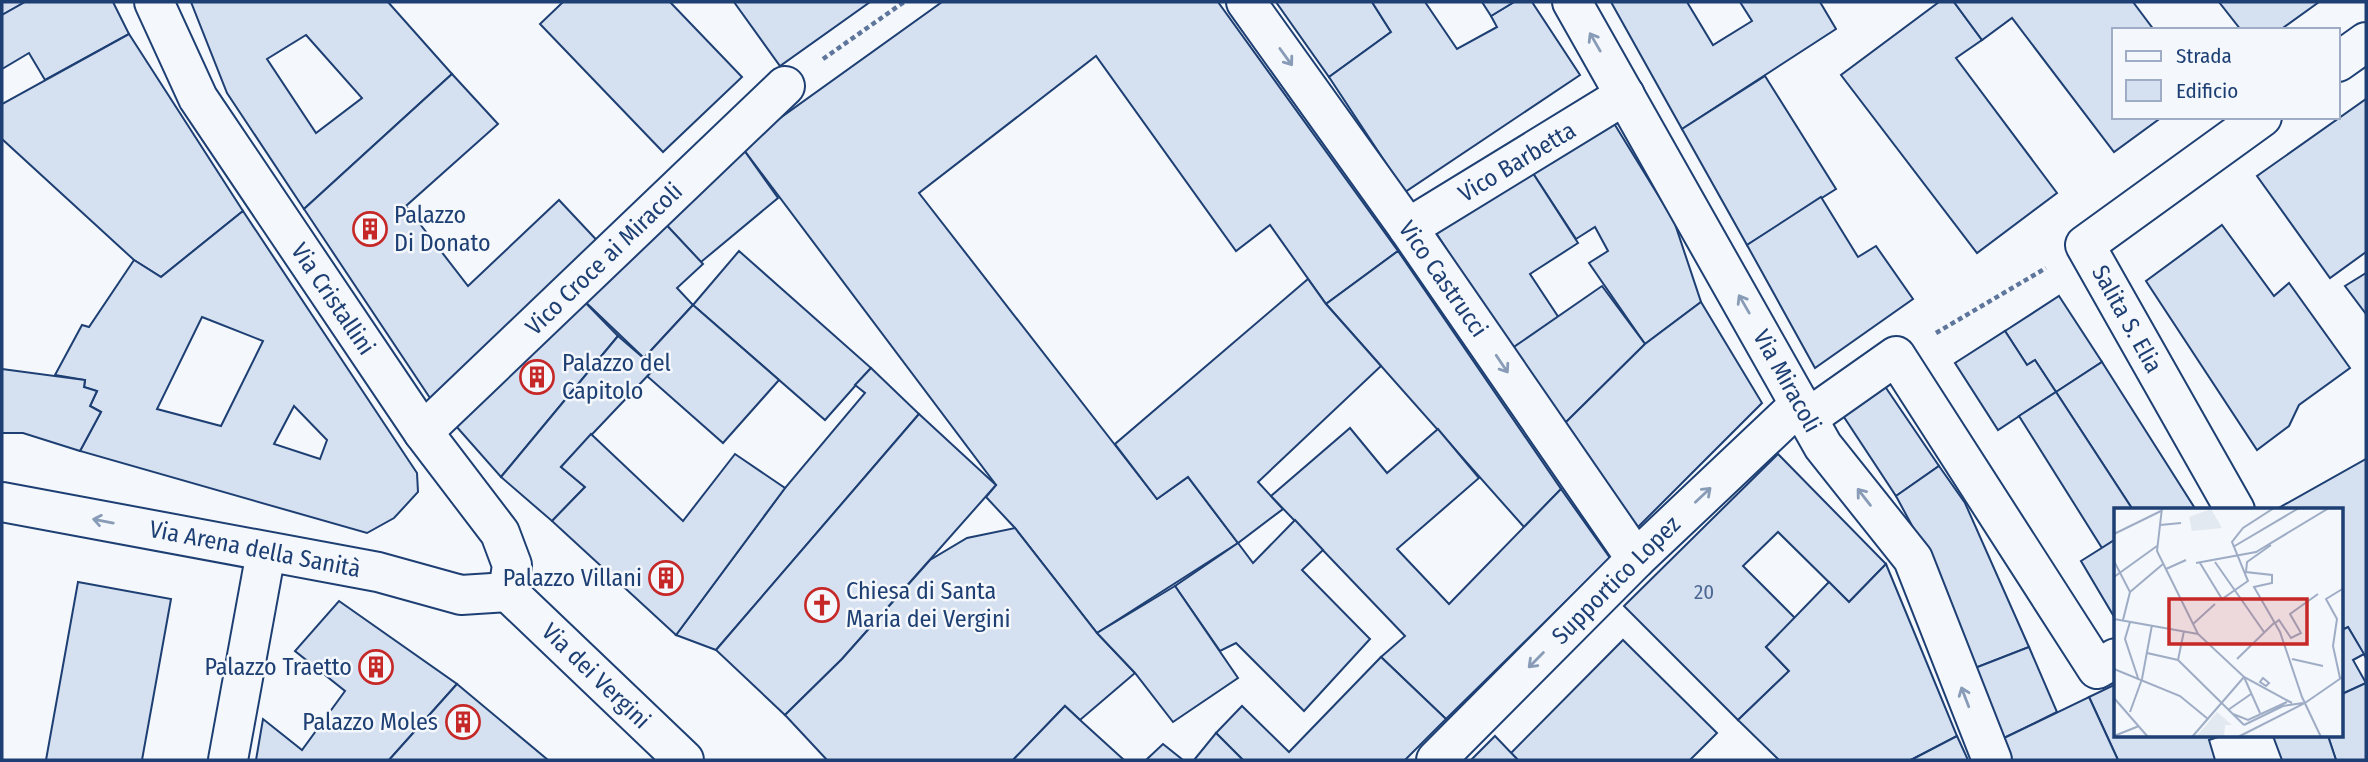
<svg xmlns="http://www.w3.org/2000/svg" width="2368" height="762" viewBox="0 0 2368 762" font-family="'Fira Sans Condensed',sans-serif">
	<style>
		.building { fill: #d5e0f0; stroke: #1d3f73; stroke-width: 2; fill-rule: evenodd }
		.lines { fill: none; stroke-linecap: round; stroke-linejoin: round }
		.minor-casing { stroke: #1d3f73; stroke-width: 42 }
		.path { stroke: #5e769c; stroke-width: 4.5; stroke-dasharray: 5 3.5; stroke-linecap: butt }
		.minor { stroke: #f4f7fb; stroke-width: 38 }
		.oneway { stroke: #889bb7 }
		.labels { text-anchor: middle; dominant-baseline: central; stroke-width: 5; stroke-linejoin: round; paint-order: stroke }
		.number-label { font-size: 21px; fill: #4b6792 }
		.street-label { font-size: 24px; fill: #1d3f73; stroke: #f4f7fb }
		.poi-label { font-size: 24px; fill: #1d3f73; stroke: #f4f7fb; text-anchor: start }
		.inset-road { fill: none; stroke: #9eadc5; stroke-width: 2 }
		.view { fill: #c62828; fill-opacity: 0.15; stroke: #c62828; stroke-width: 3.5 }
		.inset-edge { fill: none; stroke: #1d3f73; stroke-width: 3.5 }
	</style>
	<rect width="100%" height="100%" fill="#f4f7fb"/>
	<g class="building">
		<path d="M2,2h23l-23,13z"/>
		<path d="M25,2h88l16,32 -84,46 -16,-27 -27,16v-54z"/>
		<path d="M191,2h197l64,72 -148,135 -77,-116zM306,35l56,63 -46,35 -49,-74z"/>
		<path d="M563,2h107l72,75 -79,75 -123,-128z"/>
		<path d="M734,2h136l-90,64z"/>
		<path d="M942,2h276l180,249 -72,53 -56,-79 -34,26 -140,-195 -177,137 238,306 31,-22 50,66 -141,90 -82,-105 -29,-31 10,-12 -255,-339z"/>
		<path d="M1276,2h96l19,30 -62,45z"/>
		<path d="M1372,2h53l32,47 40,-22 -6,-11 23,-14h18l48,73 -175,117 -76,-115 62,-45z"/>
		<path d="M1482,2h32l-23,14z"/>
		<path d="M1611,2h76l26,43 39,-24 -12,-19h80l16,27 -154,100z"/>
		<path d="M1939,2h15l28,38 -26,18 101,135 -80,60 -136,-178z"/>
		<path d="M1954,2h179l21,28h-40v87h48l-48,35 -102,-134 -30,22z"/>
		<path d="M2219,2h100l-39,28h-39z"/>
		<path d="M129,34l114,177 -82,66 -27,-17 -132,-121v-35z"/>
		<path d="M452,74l46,50 -92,82 62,80 91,-86 46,49 -171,155 -130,-195z"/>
		<path d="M1765,76l71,113 -89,56 -65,-116z"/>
		<path d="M2366,99v153l-36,26 -73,-102z"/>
		<path d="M1607,112l67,109 27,81 -56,42 -56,-81 19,-12 -13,-24 -19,12 -51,-78z"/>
		<path d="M741,146l37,52 -77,64 -43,-46z"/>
		<path d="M1525,161l53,82 -48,31 29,44 -48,31 -82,-127z"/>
		<path d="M1821,197l37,60 18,-11 37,53 -98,69 -68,-123z"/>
		<path d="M243,211l174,262 1,19 -24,26 -27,15 -287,-82 21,-39 -11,-6 7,-15 -13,-4 1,-7 -30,-5 27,-50 7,2 45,-67 27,17zM202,317l61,24 -42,85 -64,-17zM294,406l33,34 -7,19 -46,-15z"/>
		<path d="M658,216l45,48 -26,24 16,17 -49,53 -68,-65z"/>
		<path d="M2222,225l52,71 15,-13 61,85 -51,37 -10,21 -32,24 -111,-169z"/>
		<path d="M739,251l132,117 -46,52 -132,-115z"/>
		<path d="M1398,251l163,238 -37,38 -198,-223z"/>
		<path d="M2366,273v41l-21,-28z"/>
		<path d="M1308,279l18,25 55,62 -123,116 25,27 -45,34 -50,-66 -31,22 -42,-55z"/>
		<path d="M1602,286l43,58 -83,82 -51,-77z"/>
		<path d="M576,293l42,43 -117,141 -53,-60z"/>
		<path d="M2059,296l43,66 -46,30 -21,-32 -8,5 -22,-34z"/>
		<path d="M1701,302l61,101 -125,125 -75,-102 83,-82z"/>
		<path d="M693,305l86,75 -56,63 -76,-67 8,-8 -11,-10z"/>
		<path d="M2005,331l22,34 8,-5 21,32 -58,38 -43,-67z"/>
		<path d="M618,336l37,32 -94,99 24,20 -33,34 -51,-44z"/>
		<path d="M2102,362l94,148h-63l-77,-118z"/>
		<path d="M871,368l48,46 -203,236 -40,-15 109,-147 80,-95 -10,-8z"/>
		<path d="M2,369l83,11 -1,7 13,4 -7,15 11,6 -21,39 -57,-18h-21z"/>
		<path d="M1882,382l57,84 -43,30 -56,-85z"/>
		<path d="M2056,392l77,118h-17v29l-14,9 -83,-132z"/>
		<path d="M919,414l77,71 -154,174 -57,56 -69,-65z"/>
		<path d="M1350,428l37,45 51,-44 41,49 -82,71 52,55 112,-115 49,69 -164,161 -65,-62 24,-21 -134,-140z"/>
		<path d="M591,434l92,87 52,-67 50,34 -109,147 -124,-114 33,-34 -24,-20z"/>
		<path d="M1778,454l108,110 -37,38 -71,-70 -35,34 52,52 -29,29 23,24 -51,49 -114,-114z"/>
		<path d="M2366,459v199l-18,-31 -6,3v-120h-67z"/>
		<path d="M1939,466l26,37 64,144 -54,21 -39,-98 -40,-74z"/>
		<path d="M1295,520l28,30 -21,20 68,69 -66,72 -68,-68 -16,8 -45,-65 63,-43 15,20z"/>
		<path d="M1015,528l82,105 38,40 -55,47 -15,-14 -52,54h-186l-42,-45 57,-56 88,-99 37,-22z"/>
		<path d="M2116,539v81l-35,-59z"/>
		<path d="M1886,564l71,172 -46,24h-132l-41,-40 51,-49 -23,-24 63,-65 20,20z"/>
		<path d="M78,582l93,17 -29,161h-96z"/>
		<path d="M1175,586l63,92 -65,44 -38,-49 -38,-40z"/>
		<path d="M339,601l118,83 -68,76h-133l7,-41 39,31 43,-59 -50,-40z"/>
		<path d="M2348,627l16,27 -11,6 13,23 -24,11v-64z"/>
		<path d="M1623,640l94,93 -27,27h-172l-7,-7z"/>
		<path d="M2029,647l28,65 -55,27 -27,-71z"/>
		<path d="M1381,657l65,62 -41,41h-162l-27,-27 26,-27 47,46z"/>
		<path d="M2366,683v77h-30l-8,-24h14v-42z"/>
		<path d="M457,684l91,76h-159z"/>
		<path d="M2116,684v52h105l-12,4 6,20h-97l-29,-63z"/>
		<path d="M2089,697l29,63h-106l-10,-21z"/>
		<path d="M1065,706l15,14 44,40h-111z"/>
		<path d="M1216,733l27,27h-49z"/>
		<path d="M1495,736l23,24h-47z"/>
		<path d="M1957,736l11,24h-57z"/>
		<path d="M2273,736h55l8,24h-54z"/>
		<path d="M1163,744l20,16h-37z"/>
	</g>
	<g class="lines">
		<g class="minor-casing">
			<g id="minor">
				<path d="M154,2l44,96 225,334 77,101 12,32 -4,27"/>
				<path d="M1246,2l162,226 228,331"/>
				<path d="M1572,2l251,444 90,113 79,201"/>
				<path d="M2338,62l28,-20"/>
				<path d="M1408,228l217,-133"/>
				<path d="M1808,418l88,-62 201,313 19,-11"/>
				<path d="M423,432l362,-346"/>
				<path d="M2,502l376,70 83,23 47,-3"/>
				<path d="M2235,510l-150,-265 177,-128"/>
				<path d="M508,592l176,168"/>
				<path d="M228,760l38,-208"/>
				<path d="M1436,760l200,-201 164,-155"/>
			</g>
		</g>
		<g class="path">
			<path d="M823,59l81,-57"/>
			<path d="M1936,333l110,-65"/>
		</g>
		<use href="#minor" class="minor"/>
	</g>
	<defs><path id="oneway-shaft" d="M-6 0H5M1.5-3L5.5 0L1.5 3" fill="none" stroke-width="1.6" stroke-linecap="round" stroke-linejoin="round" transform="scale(1.75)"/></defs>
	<g class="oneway">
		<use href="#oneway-shaft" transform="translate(1595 42) rotate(-120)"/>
		<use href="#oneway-shaft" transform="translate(1286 57) rotate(54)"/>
		<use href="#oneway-shaft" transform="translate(1744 304) rotate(-120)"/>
		<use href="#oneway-shaft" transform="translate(1502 364) rotate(56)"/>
		<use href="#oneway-shaft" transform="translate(1703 495) rotate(-43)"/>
		<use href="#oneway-shaft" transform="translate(1864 497) rotate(-128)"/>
		<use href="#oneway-shaft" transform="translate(103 521) rotate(-169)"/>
		<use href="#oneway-shaft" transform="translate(1536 660) rotate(135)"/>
		<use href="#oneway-shaft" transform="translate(1965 697) rotate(-111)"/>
	</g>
	<defs>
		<g id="building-ring" transform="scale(1.75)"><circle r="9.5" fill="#f4f7fb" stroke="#c62828" stroke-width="1.5"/><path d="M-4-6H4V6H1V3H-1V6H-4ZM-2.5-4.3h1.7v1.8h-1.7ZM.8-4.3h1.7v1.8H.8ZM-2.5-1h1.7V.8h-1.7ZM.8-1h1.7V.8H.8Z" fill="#c62828"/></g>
		<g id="church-ring" transform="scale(1.75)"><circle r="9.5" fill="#f4f7fb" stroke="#c62828" stroke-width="1.5"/><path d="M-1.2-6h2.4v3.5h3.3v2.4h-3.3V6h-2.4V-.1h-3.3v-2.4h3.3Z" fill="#c62828"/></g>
	</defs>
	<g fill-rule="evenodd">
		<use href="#building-ring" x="370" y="229"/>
		<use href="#building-ring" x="537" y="377"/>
		<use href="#building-ring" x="666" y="578"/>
		<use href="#church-ring" x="822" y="605"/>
		<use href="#building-ring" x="376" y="667"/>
		<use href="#building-ring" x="463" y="722"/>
	</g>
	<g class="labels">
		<g class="number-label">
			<text x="1704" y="592">20</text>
		</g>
		<g class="street-label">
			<text transform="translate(1517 162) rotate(-31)">Vico Barbetta</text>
			<text transform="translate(604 259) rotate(-44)">Vico Croce ai Miracoli</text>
			<text transform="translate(1443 279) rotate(55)">Vico Castrucci</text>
			<text transform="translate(333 299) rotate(56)">Via Cristallini</text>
			<text transform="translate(2127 319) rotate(61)">Salita S. Elia</text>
			<text transform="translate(1787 381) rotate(61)">Via Miracoli</text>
			<text transform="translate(255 549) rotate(11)">Via Arena della Sanità</text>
			<text transform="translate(1616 580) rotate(-45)">Supportico Lopez</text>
			<text transform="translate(596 676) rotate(44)">Via dei Vergini</text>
		</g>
		<g class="poi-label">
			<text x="394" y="215">Palazzo<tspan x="394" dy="28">Di Donato</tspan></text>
			<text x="562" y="363">Palazzo del<tspan x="562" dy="28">Capitolo</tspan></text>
			<text x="642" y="578" text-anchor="end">Palazzo Villani</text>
			<text x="846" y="591">Chiesa di Santa<tspan x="846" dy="28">Maria dei Vergini</tspan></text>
			<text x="352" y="667" text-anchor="end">Palazzo Traetto</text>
			<text x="438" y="722" text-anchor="end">Palazzo Moles</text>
		</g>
	</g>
	<g transform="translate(2114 508)">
		<rect width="229" height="229" fill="#f4f7fb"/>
		<path d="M97,1l11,19 -30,3 -3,-14zM103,204l15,13h-7l-1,12h-28z" fill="#e3e9f0"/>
		<path class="inset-road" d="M48,0l-5,43 41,83 46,43 48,26M46,17l21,-2M0,26l47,-23M157,37l-24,17 -1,10 26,3v8l-18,4 26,45 22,65 19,40M119,39l66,-39M0,53l16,31 -7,28M101,54l49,70M82,55l60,-11 73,-44M86,55l22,36 26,-18 -16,-39 11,-14 31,-20M52,61l20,-9M0,69l43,-31M16,84l33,-28M0,111l84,15M16,114l-5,17 13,39M79,116l22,-20M160,116l5,-4 12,18 10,-5 -11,-19 28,-20M33,145l31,7 66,65M123,151l37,-36M178,151l31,7M64,152l6,-29M0,161l66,27 28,23M130,169l16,36M149,170l6,5 -3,3 -6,-4zM226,170l-7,-32 4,-27 -11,-20 18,-11M0,190l34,39M114,202l23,-16M16,204l12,-33 10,-54M119,206l15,6 39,-18M130,217l39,-19 20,-3M0,228l25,-10M78,229l52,-60M124,229l67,-34 39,-27"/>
		<path class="view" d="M55,91h138v45h-138z"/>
		<rect width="229" height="229" class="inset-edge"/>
	</g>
	<rect width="2368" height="762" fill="none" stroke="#1d3f73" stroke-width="7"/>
	<rect x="2112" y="28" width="228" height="91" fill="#f4f7fb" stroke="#9eadc5" stroke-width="2"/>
	<rect x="2126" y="51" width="35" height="10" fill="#f4f7fb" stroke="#9eadc5" stroke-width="2"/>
	<text x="2176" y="63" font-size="21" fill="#1d3f73">Strada</text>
	<rect x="2126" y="80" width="35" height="21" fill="#d5e0f0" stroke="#9eadc5" stroke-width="2"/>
	<text x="2176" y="98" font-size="21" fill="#1d3f73">Edificio</text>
</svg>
